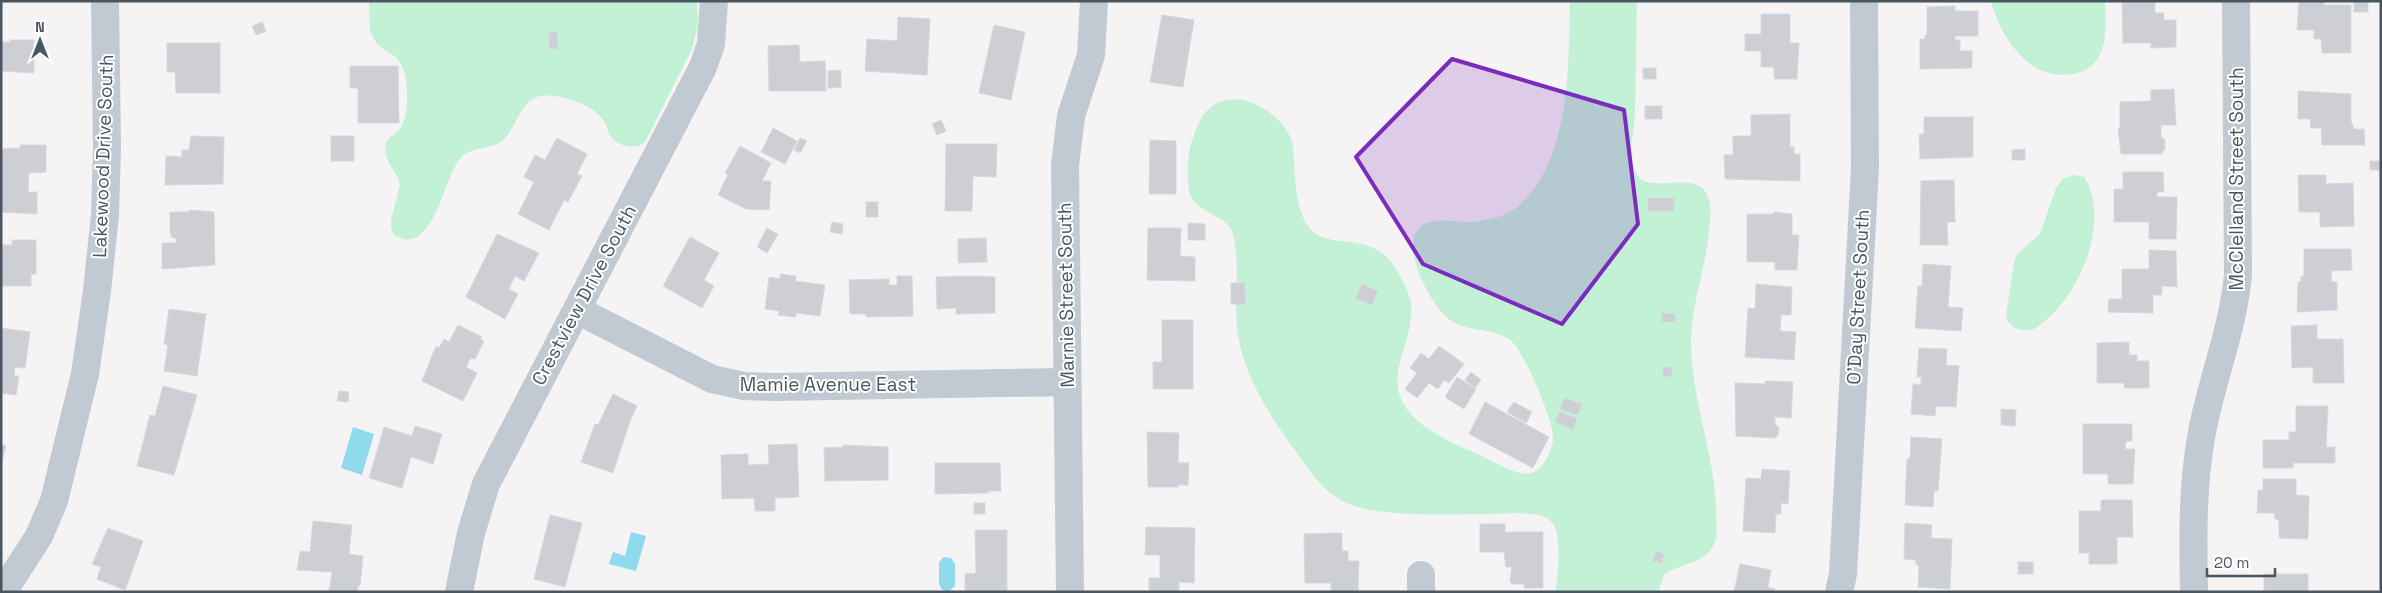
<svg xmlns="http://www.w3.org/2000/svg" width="2382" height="593" viewBox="0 0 2382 593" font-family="'Space Grotesk',sans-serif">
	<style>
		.green { fill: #c3f1d5 }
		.water { fill: #90daee }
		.building { fill: #cdcfd5; stroke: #d7d9de }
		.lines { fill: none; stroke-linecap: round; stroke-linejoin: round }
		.minor { stroke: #c1cad2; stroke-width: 28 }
		.marked { fill: #7b2cbf; fill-opacity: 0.2; stroke: #7b2cbf; stroke-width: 4; stroke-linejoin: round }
		.labels { text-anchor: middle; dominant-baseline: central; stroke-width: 4; stroke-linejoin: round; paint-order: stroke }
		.street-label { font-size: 19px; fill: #4a5661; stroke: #fff }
	</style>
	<rect width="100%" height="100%" fill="#f5f3f3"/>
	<g class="green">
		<path d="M369,1h328l1,24 -6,24 -47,93c-5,5 -11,5 -18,4 -23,-5 -15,-19 -29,-32 -12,-11 -52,-26 -67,-14 -13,10 -16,29 -28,40 -13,11 -33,5 -44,20 -16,21 -27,99 -65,75l-3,-7v-8l9,-35c-4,-18 -18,-22 -14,-43 4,-6 10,-8 14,-13 10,-12 9,-55 0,-67 -7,-10 -20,-12 -26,-23 -7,-11 -4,-26 -5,-38z"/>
		<path d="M1570,1h67c-1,37 -1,73 -2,110 0,19 -9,46 2,64 13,21 64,-9 72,25 3,10 1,21 0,30 -3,38 -18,74 -18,112 0,58 25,114 25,172 0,9 2,19 -1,27 -7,23 -34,21 -51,34l-6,17h-103c3,-14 7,-56 -2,-68 -3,-5 -8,-7 -13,-9 -16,-3 -33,-1 -49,-1 -38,0 -77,2 -114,-3 -17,-2 -32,-7 -45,-17 -12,-8 -19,-20 -28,-31 -26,-36 -57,-78 -65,-123 -7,-33 2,-68 -5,-102 -4,-24 -35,-22 -44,-44 -2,-6 -2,-15 -2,-22 0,-12 1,-26 6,-37 3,-7 5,-15 10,-21 26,-33 76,-5 88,27 4,26 1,58 14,82 17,32 65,3 90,46 6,10 14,24 15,36 4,43 -37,77 7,116 17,15 43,26 64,35 13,6 38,23 52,16 10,-4 19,-23 19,-33 1,-18 -26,-79 -38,-94 -14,-18 -44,-12 -62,-23 -20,-12 -45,-61 -39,-84 5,-25 41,-15 59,-16 15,-2 31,-5 43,-14 56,-46 52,-141 54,-207z"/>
		<path d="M1991,1h114c0,17 3,42 -7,57 -5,9 -15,14 -25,16 -43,8 -73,-37 -82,-73z"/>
		<path d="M2073,175l11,2c29,46 -7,126 -50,152 -12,3 -26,0 -28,-14l8,-52 3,-9 23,-20 16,-46 7,-9z"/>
	</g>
	<g class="water">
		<path d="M353,427l21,7 -12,41 -21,-7z"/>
		<path d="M631,532l15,4 -10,35 -27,-7 4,-12 12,4z"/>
		<path d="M944,557l7,1 4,6v22l-7,6 -6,-2 -3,-6v-22z"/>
	</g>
	<g class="building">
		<path d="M2155,1v12h9v7h12v27l-25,1v-5h-28l-1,-41z"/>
		<path d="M2299,1h25v4h27v48h-29l-1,-14h-7v-9h-17z"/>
		<rect x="2354" y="1" width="14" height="11"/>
		<path d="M1955,6v5h23v25h-23v4h5v11h12v17l-52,1v-30h5v-4h2v-28z"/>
		<path d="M1761,14h29v29h9l-2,36h-23v-12h-13v-16h-16v-17h16z"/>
		<path d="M1162,15l32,5 -11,67 -33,-5z"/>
		<path d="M898,17l32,2 -3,56 -62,-4 2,-32 30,2z"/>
		<path d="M262,22l4,9 -10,4 -4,-9z"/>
		<path d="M994,25l31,7 -14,68 -32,-7z"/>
		<path d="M549,32h8l1,17h-9z"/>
		<path d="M10,40h24v33l-33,-2v-29h9z"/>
		<path d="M167,43h53v50h-44l-1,-21h-8z"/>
		<path d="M799,45l1,17 25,-1 1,30h-57l-1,-45z"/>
		<path d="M350,66h48l1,57h-41v-35h-8z"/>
		<rect x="1643" y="68" width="13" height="11"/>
		<path d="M841,70v17l-13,1v-17z"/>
		<path d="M2174,89l2,36h-15v12l4,3v9l-4,5h-40l-3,-25 2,-2v-25l31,-1v-11z"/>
		<path d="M2298,91l53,3v27l3,8h10l1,16h-43l-1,-17h-10l-1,-9h-12z"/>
		<rect x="1645" y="106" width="17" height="13"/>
		<path d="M1790,114v33h4v7h6v27l-75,-2 -1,-24h9v-19h18v-21z"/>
		<path d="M1924,117h49v40l-53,2 -1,-25h5z"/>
		<path d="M941,120l5,11 -9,4 -5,-11z"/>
		<path d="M773,128l24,13 -12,23 -24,-12z"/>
		<path d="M191,136l33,1 -1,47 -58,1 1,-29 16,1v-7h7z"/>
		<rect x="331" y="136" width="23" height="25"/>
		<path d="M557,138l30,16 -10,20 5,2 -14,26 -4,-2 -15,30 -31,-16 16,-32 -10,-5 11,-22 10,5z"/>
		<path d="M800,138l7,3 -7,12 -6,-3z"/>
		<path d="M1150,140l26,1v53h-27z"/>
		<path d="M946,144h51l-1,33 -23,-1 -1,35h-27z"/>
		<path d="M20,145h26v27l-17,1 -1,19h9v22l-36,-2v-63l19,-1z"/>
		<path d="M740,146l31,17 -9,18h9l-2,29 -23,-1 -28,-14 10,-20 -3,-2z"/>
		<path d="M2025,149v11h-13v-10z"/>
		<rect x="2370" y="161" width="11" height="9"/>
		<path d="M2123,172h40l1,20h-7v5h20l-1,42h-27v-17h-35v-33h9z"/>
		<path d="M2298,175h28v9l27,-1 1,43 -34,1v-15h-21z"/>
		<path d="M1954,180l1,42h-8l1,23h-28l1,-64z"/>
		<rect x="1648" y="198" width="26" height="13"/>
		<rect x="866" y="202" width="12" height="15"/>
		<path d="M190,210l24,2 1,53 -53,4v-26h14v-5h-4l-2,-6v-20h18z"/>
		<path d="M1774,212l18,2v21h7l-2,35h-22v-8h-28v-48h27z"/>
		<path d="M832,222l11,2 -1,10 -12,-2z"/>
		<path d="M1188,223l17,1v16h-17z"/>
		<path d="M767,228l11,6 -11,19 -10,-6z"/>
		<path d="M1148,228h33l-1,28 15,1v24l-48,-1z"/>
		<path d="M497,234l42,19 -15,28 -9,-5 -6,13 9,5 -13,25 -39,-22z"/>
		<path d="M690,237l29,16 -15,27 10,6 -12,22 -39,-22z"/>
		<path d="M986,238l1,24 -29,1v-24z"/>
		<path d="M12,240h24v34h-5v12h-30v-41h11z"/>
		<path d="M2304,249h47l1,21 -21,1 1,11h5v28l-40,2 1,-30h3v-6h3z"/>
		<path d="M2149,250l27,1 1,36 -15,-1v9h-9v18l-45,-1 1,-13h13v-30h27z"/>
		<path d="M1923,264l28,2 -3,41 15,1 -2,23 -46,-3 3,-42 4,1z"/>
		<path d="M780,274l16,2 -1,5 30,4 -5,31 -24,-3v4l-18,-2 1,-4 -14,-2 4,-32 11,2z"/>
		<path d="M897,276h15l1,40 -47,1v-3h-16l-1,-34 40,-1v6h8z"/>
		<path d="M972,276l23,1v36l-39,1v-6l-19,1 -1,-32z"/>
		<rect x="1231" y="283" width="14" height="21"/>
		<path d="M1362,284l16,7 -6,14 -16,-7z"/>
		<path d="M1756,284l36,3 -1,28h-10l-1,16 16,1 -2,28 -49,-3 3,-49 7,1z"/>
		<path d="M169,309l37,5 -9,62 -33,-5 4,-26 -4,-1z"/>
		<path d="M1662,313l13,1v8h-13z"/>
		<path d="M1162,320h31v69h-40v-27h9z"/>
		<path d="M458,325l24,12 -2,2 4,2 -9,18 -4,-1 -5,9 11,6 -14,28 -41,-20 14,-35 3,2 5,-9 5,3z"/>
		<path d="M2317,325v14h26l1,44h-31v-16l-21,1 -1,-42z"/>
		<path d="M1,328l29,4 -5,36 -10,-1 -1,9h5l-3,19 -15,-2z"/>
		<path d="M2129,342v13h8v6h12v27h-25v-5h-27v-40z"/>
		<path d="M1439,346l25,18 -15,19 -5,-3 -6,9 -9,-6 -12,15 -12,-9 12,-16 -7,-5 11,-15 8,6z"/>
		<path d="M1919,348l28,1 -1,16 13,1 -3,41 -20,-1 -1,10 -24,-2 2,-30 8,1v-8h-4z"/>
		<path d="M1663,367h9v9l-9,1z"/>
		<path d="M1471,372l10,8 -6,8 -10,-8z"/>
		<path d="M1457,377l19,12 -12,20 -19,-12z"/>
		<path d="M1765,381l28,1 -2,36 -16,-1v7l4,4 -1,7 -3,3 -39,-2 -1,-53 30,1z"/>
		<path d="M163,386l34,9 -23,80 -37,-9 13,-51 5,1z"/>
		<path d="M339,391l10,1 -1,10 -11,-1z"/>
		<path d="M613,394l24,12 -8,18 -16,49 -32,-11 14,-38 3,1z"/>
		<path d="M1564,398l18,6 -4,11 -18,-6z"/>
		<path d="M1485,402l64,35 -16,31 -64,-34z"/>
		<path d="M1514,402l18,10 -6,11 -19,-11z"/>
		<path d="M2296,406h32l-2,41h9v16h-42v5h-30v-28h26v-8h7z"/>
		<path d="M2001,409l15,1 -1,16 -14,-1z"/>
		<path d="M1559,412l18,6 -4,12 -18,-8z"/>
		<path d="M2083,424h49v17h-6l-1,8h10l-2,35h-25v-10h-25z"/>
		<path d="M415,426l27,8 -9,30 -22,-7 -9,31 -33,-10 15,-51 28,9z"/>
		<path d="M1147,432l32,1 -1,30h11l-1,22h-10v2h-30z"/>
		<path d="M1911,437l31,2 -4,52h-4l-1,16 -28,-2 2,-46h3z"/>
		<path d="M1,444l5,2 -5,19z"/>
		<path d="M797,444l2,53 -24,1v13h-20l-1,-13 -32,1 -1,-44 27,-1v11l21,-1 -1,-19z"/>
		<path d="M843,445l45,2v33l-63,1 -1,-33 19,-1z"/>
		<path d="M935,463h65l1,28h-13v2l-53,1z"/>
		<path d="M1762,469l28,2 -2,33 -7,-1v11h-5l-1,19 -32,-2 3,-53 15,1z"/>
		<path d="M2263,479h33v16l13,1 -1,43 -29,-1v-17l-5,-3 1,-5h-18l1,-23h5z"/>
		<path d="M2101,500h31l1,37h-16v27h-28v-11h-10v-42h22z"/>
		<rect x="974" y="503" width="11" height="11"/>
		<path d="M550,515l32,8 -17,64 -31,-8z"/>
		<path d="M313,521l39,4 -3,29 14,2 -3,30h-2l-1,6h-28l3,-20 -35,-2 3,-19 10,1z"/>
		<path d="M1905,523l27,2 -1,13 21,1 -2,50 -32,-2 1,-22h-3v-5l-12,-1z"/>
		<path d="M1480,524h25v8h38v56h-19v-4h-12l-2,-3 2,-14h-6l-2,-15h-24z"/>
		<path d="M1146,527l49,1 -1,55 -15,-1v10h-30v-14h11v-23h-15z"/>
		<path d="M108,528l35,13 -18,49 -28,-11 4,-12 -9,-3z"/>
		<path d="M975,530h32v62h-42v-18l11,-1z"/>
		<path d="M1333,533h9v18h6v10h11l-1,31h-27v-9h-26l-1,-49z"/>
		<path d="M1656,551l8,3 -2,9 -9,-2z"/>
		<rect x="2018" y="562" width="15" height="12"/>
		<path d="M1740,564l31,6 -3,17 7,2v3h-41z"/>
		<rect x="2264" y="574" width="44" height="18"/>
	</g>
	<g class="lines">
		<g class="minor">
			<path d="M577,310l135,69 32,7 32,1 291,-5"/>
			<path d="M1421,575v17"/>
			<path d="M3,592l36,-56 15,-35 31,-127 12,-83 8,-76 2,-66 -2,-148"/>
			<path d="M459,592l12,-59 15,-49 217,-417 8,-23 3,-43"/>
			<path d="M1070,592l-5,-427 6,-49 20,-61 3,-54"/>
			<path d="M1839,592l4,-18 22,-407 -1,-166"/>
			<path d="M2194,592c-1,-54 -2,-107 8,-160 10,-53 31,-103 36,-157l-2,-274"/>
		</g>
	</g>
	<path class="marked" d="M1452,59l172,51 14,114 -76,100 -139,-60 -67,-107z"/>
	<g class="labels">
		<g class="street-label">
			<text transform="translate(103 156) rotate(-88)">Lakewood Drive South</text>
			<text transform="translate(2236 179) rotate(-90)">McClelland Street South</text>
			<text transform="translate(584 295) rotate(-62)">Crestview Drive South</text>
			<text transform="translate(1066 295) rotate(-91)">Marnie Street South</text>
			<text transform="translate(1858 297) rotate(-87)">O'Day Street South</text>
			<text x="828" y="384">Mamie Avenue East</text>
		</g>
	</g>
	<rect width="2382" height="593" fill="none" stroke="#4a5661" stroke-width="5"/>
	<g transform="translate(40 40)" stroke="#ffffff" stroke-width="4" paint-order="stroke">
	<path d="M0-4L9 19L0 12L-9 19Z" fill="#4a5661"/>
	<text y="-8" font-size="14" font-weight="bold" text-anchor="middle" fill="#4a5661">N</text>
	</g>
	<path d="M2207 568v8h68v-8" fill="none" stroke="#4a5661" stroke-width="2.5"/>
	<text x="2214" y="568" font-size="15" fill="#4a5661" stroke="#ffffff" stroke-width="4" paint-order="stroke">20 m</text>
</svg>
